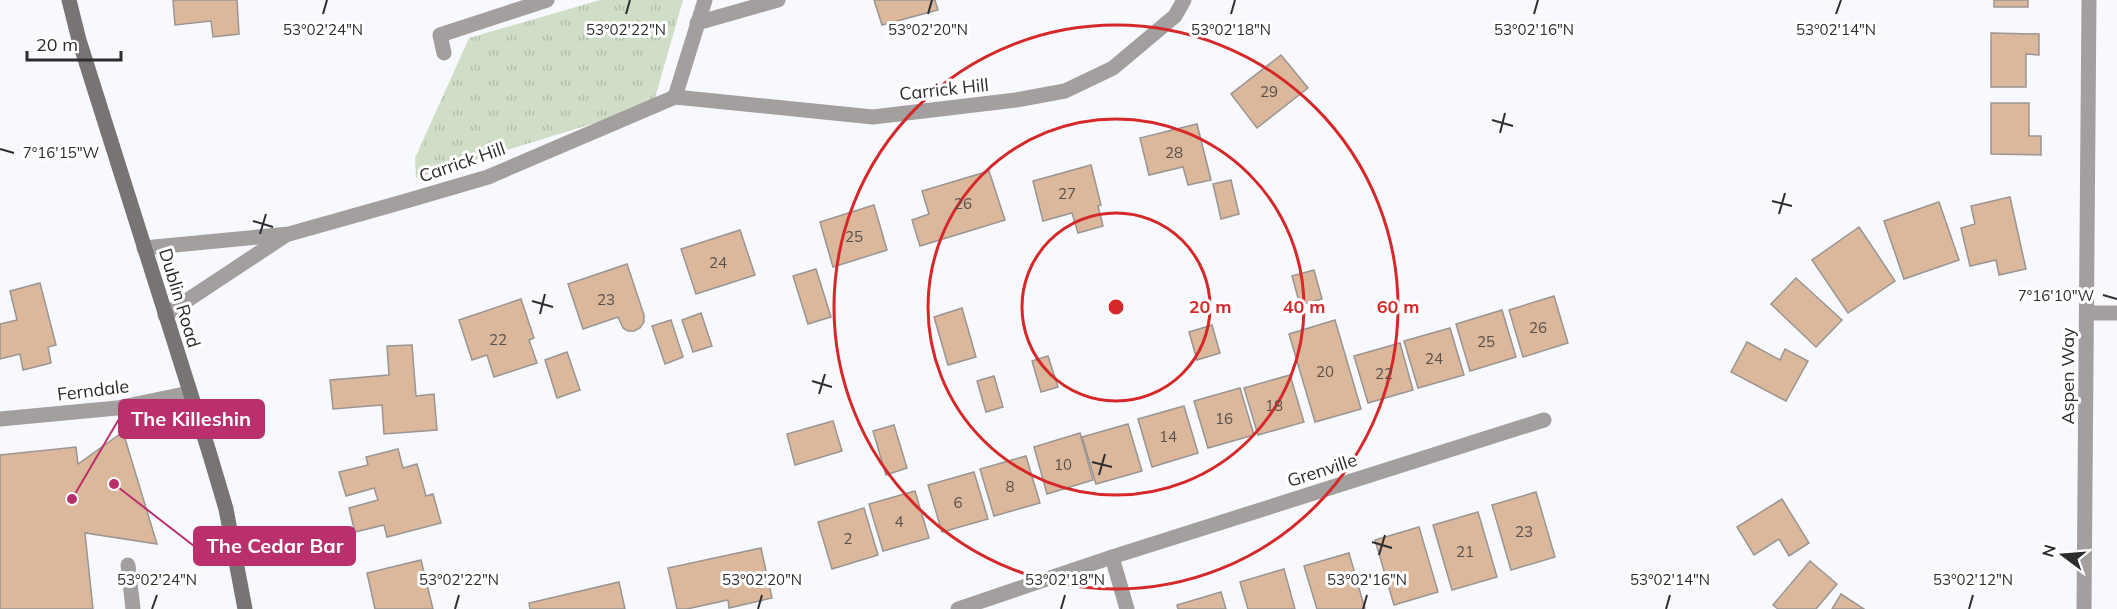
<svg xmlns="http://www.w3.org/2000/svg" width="2117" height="609" viewBox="0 0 2117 609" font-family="Mulish,sans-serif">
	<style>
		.grass { fill: url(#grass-tufts) }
		.building { fill: #dbb79c; stroke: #9a9592; stroke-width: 1.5 }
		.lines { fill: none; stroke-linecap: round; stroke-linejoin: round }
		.service { stroke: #a29f9e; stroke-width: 15 }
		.minor { stroke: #a29f9e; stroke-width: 15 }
		.secondary { stroke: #787473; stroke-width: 15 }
		.ticks { fill: none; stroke: #2d2d2f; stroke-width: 2 }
		.ring { fill: none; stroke: #d62828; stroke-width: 3 }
		.labels { text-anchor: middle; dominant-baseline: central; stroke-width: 6; stroke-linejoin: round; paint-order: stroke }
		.number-label { font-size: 15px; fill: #58504a }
		.street-label { font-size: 18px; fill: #2d2d2f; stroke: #fff }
		.ticks-label { font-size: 15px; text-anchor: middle; fill: #2d2d2f; stroke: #fff; stroke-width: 6; stroke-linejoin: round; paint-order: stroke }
		.centre { fill: #d62828; stroke: #fff; stroke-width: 3 }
		.ring-label { font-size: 18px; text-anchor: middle; font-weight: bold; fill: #d62828; stroke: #fff; stroke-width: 6; stroke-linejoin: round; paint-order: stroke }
		.leader { fill: none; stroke: #b9306d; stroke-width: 2 }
		.callout-dot { fill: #b9306d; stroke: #fff; stroke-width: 2 }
		.callout { fill: #b9306d; stroke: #b9306d; stroke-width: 2 }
		.callout-label { font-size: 20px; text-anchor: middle; font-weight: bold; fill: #fff }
	</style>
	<defs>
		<pattern id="grass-tufts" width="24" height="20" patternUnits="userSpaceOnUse" patternTransform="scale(1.5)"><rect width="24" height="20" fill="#d0dec7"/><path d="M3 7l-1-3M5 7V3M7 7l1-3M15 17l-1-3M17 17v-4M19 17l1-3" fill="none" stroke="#b3bfab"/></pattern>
	</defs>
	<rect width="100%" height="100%" fill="#f8f9fe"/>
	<path class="grass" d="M600,0h83l-30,105 -237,73 -1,-20 54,-120z"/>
	<g class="building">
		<path d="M173,0h64l2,34 -26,3 -2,-16 -36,4z"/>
		<path d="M874,0h61l3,10 -56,15z"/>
		<rect x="1994" y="0" width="34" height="7"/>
		<path d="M1991,33l48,1v21l-13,-1v33h-35z"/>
		<path d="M1281,55l27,33 -51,40 -26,-34z"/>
		<path d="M1991,103h38v33h12v19l-50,-1z"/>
		<path d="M1197,124l14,56 -23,5 -5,-18 -34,8 -9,-37z"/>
		<path d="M1091,165l10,40 -3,1 5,20 -25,7 -6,-20 -29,8 -10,-40z"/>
		<path d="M989,171l16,49 -85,26 -8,-26 17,-6 -7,-23z"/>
		<path d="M1231,180l8,34 -18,5 -8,-35z"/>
		<path d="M2010,197l16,72 -27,6 -3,-15 -26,6 -9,-38 14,-4 -4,-18z"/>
		<path d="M1939,202l20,58 -55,19 -20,-58z"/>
		<path d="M874,205l13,45 -54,17 -13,-45z"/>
		<path d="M1859,227l36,54 -47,32 -36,-53z"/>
		<path d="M740,230l15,45 -59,19 -15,-45z"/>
		<path d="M627,264l17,51v7l-4,6 -6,3h-6l-5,-3 -5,-11 -35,12 -15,-45z"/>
		<path d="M816,269l15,48 -23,7 -15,-48z"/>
		<path d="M1314,270l8,29 -22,6 -8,-29z"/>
		<path d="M1796,278l46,42 -26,27 -45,-43z"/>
		<path d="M40,283l16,62 -8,2 3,16 -28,7 -3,-16 -20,5v-35l17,-4 -7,-29z"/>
		<path d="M1554,296l14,47 -45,14 -14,-47z"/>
		<path d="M521,299l13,39 -5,2 8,23 -43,14 -7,-22 -15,5 -13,-40z"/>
		<path d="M962,308l14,49 -28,8 -14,-48z"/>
		<path d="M1502,310l14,47 -46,14 -14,-47z"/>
		<path d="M701,313l11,33 -19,6 -11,-32z"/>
		<path d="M671,320l12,37 -18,7 -13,-38z"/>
		<path d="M1335,320l26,89 -46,13 -26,-88z"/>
		<path d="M1212,325l8,28 -23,7 -8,-28z"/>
		<path d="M1450,328l14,47 -46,13 -14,-47z"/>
		<path d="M1747,342l33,18 5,-11 23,12 -22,40 -55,-29z"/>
		<path d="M1400,343l13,47 -45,13 -14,-47z"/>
		<path d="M412,345l4,51 18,-2 3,36 -53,4 -2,-29 -49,4 -3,-29 59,-5 -2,-29z"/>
		<path d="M567,352l13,38 -23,8 -12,-38z"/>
		<path d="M1048,356l10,31 -17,5 -9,-31z"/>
		<path d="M1290,375l14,47 -46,13 -14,-47z"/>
		<path d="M994,376l9,31 -17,5 -9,-31z"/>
		<path d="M1240,388l14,47 -46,13 -14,-47z"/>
		<path d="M1184,406l14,47 -46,14 -14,-48z"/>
		<path d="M833,421l9,30 -47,14 -8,-31z"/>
		<path d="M1128,424l14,47 -46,13 -14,-47z"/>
		<path d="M894,425l13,43 -21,7 -13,-44z"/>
		<path d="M123,432l34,112 -72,-11 8,76h-93v-154l76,-8 2,17z"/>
		<path d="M1080,433l13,47 -46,14 -13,-47z"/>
		<path d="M398,449l5,19 14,-4 9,32 7,-2 8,29 -54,14 -3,-12 -29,7 -6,-24 29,-8 -4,-12 -28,8 -7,-24 29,-7 -2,-8z"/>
		<path d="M1026,456l14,47 -46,13 -14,-47z"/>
		<path d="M974,472l14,47 -46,13 -14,-47z"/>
		<path d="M915,491l14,47 -46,13 -14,-47z"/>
		<path d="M1536,492l19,65 -44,13 -19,-65z"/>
		<path d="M1782,499l27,44 -20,13 -10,-17 -25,16 -17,-28z"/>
		<path d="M864,508l14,47 -46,14 -14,-47z"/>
		<path d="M1478,512l19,65 -45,13 -19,-65z"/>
		<path d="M1419,527l19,65 -44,13 -19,-65z"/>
		<path d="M761,548l11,50 -43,10 -1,-8 -41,9h-10l-9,-41z"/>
		<path d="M1349,553l16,56h-48l-13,-43z"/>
		<path d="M421,560l12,49h-58l-8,-36z"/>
		<path d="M1810,561l27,23 -21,25h-38l-5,-4z"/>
		<path d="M1284,569l11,40h-47l-8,-27z"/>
		<path d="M619,582l6,27h-95l-1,-6z"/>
		<path d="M1221,592l5,17h-48l-1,-4z"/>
		<path d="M1841,594l23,15h-32z"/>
	</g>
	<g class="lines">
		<path class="service" d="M128,565l5,44"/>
		<g class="minor">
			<path d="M697,23l81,-23"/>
			<path d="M444,53l-4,-18 107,-35"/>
			<path d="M675,97l30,-97"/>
			<path d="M144,248l145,-14 117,-33 82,-24 187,-80 198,20 143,-17 49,-9 48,-23 62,-52 9,-16"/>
			<path d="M2087,313h30"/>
			<path d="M165,315l121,-80"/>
			<path d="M0,419l117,-11 72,-15"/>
			<path d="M1112,557l15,52"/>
			<path d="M958,609l154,-52 432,-137"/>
			<path d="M2084,609l5,-609"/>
		</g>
		<path class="secondary" d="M69,0l10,40 131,415 16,54 19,100"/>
	</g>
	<path class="ticks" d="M323,14l4,-14M626,14l4,-14M928,14l4,-14M1231,14l4,-14M1534,14l4,-14M1836,14l5,-14M1492,120l21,6M1500,133l5,-20M0,149l14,4M1772,201l20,5M1779,214l6,-21M253,221l20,6M260,234l6,-20M2103,295l14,4M532,301l21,6M540,314l5,-20M812,381l20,6M819,394l6,-20M1092,462l20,5M1099,475l6,-21M1372,542l20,6M1379,555l6,-20M152,609l5,-14M455,609l4,-14M758,609l4,-14M1061,609l4,-14M1363,609l4,-14M1666,609l4,-14M1969,609l4,-14"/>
	<g class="ring">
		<circle cx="1116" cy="307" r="94"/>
		<circle cx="1116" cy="307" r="188"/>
		<circle cx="1116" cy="307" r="282"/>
	</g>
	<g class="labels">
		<g class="number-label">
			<text x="1269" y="91">29</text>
			<text x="1174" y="152">28</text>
			<text x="1067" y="193">27</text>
			<text x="963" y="203">26</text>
			<text x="854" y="236">25</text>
			<text x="718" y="262">24</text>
			<text x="606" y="299">23</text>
			<text x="1538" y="327">26</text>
			<text x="498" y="339">22</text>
			<text x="1486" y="341">25</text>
			<text x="1434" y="358">24</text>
			<text x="1325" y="371">20</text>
			<text x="1384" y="373">22</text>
			<text x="1274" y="405">18</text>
			<text x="1224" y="418">16</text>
			<text x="1168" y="436">14</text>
			<text x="1063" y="464">10</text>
			<text x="1010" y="486">8</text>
			<text x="958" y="502">6</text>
			<text x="899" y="521">4</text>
			<text x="1524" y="531">23</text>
			<text x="848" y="538">2</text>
			<text x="1465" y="551">21</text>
		</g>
		<g class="street-label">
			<text transform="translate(944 89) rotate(-6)">Carrick Hill</text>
			<text transform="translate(462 162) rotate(-19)">Carrick Hill</text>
			<text transform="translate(180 298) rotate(73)">Dublin Road</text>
			<text transform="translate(2067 376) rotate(-90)">Aspen Way</text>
			<text transform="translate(93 390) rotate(-7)">Ferndale</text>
			<text transform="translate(1322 470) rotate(-18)">Grenville</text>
		</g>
	</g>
	<g class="ticks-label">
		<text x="323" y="35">53°02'24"N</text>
		<text x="626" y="35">53°02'22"N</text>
		<text x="928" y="35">53°02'20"N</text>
		<text x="1231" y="35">53°02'18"N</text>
		<text x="1534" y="35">53°02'16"N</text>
		<text x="1836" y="35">53°02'14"N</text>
		<text x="61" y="158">7°16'15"W</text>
		<text x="2056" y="301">7°16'10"W</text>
		<text x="1973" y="585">53°02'12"N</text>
		<text x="157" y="585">53°02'24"N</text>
		<text x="459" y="585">53°02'22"N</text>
		<text x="762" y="585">53°02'20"N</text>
		<text x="1065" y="585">53°02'18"N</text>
		<text x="1367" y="585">53°02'16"N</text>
		<text x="1670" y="585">53°02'14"N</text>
	</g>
	<circle cx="1116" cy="307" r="9" class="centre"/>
	<g class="ring-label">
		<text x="1210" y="313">20 m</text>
		<text x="1304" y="313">40 m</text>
		<text x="1398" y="313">60 m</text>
	</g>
	<path class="leader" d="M72 499L119 419M114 484L194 546"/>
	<g class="callout-dot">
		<circle cx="72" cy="499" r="6"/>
		<circle cx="114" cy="484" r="6"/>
	</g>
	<g class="callout">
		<rect x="119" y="400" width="145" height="38" rx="6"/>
		<rect x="194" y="527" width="161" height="38" rx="6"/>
	</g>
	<g class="callout-label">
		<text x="191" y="426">The Killeshin</text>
		<text x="275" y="553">The Cedar Bar</text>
	</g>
	<g transform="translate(2063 555) rotate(286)" stroke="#ffffff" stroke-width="4.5" paint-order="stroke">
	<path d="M0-4.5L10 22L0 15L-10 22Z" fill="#2d2d2f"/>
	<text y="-9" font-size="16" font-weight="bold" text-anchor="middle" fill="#2d2d2f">N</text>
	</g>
	<path d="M27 51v9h94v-9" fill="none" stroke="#2d2d2f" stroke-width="3"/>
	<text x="36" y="51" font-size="18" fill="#2d2d2f" stroke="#ffffff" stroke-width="4.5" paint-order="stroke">20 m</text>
</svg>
